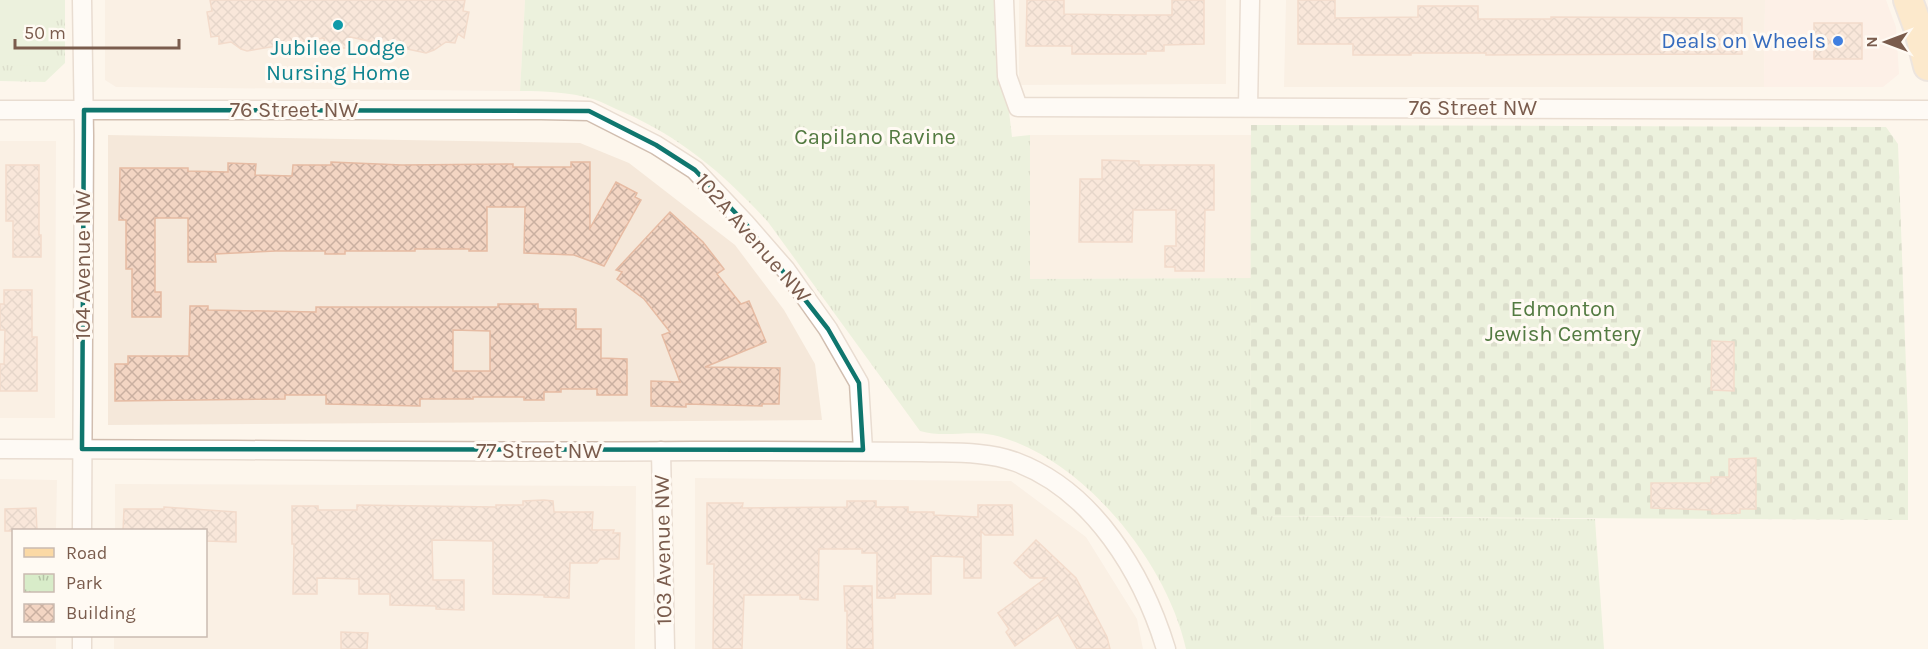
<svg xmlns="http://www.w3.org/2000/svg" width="1928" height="649" viewBox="0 0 1928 649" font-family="Karla,sans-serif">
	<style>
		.residential { fill: #f5e8da }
		.commercial { fill: #fde8e0 }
		.cemetery { fill: url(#cemetery-stones) }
		.park { fill: url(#park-tufts) }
		.pitch { fill: #d8ecc9 }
		.building { fill: url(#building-cross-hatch); stroke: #e6bba3; stroke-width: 1.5; fill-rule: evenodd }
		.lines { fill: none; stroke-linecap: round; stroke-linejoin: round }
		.street-casing { stroke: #d1beb0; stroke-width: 21 }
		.primary-casing { stroke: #dad1cd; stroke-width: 32 }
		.street { stroke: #fff; stroke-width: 18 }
		.primary { stroke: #fbd9a5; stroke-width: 28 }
		.marked { fill: none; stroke: #0f766e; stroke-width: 4.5; stroke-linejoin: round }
		.culture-dot { fill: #0f9aa8; stroke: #fffaf3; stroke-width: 2 }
		.shop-dot { fill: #3f7fe0; stroke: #fffaf3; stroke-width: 2 }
		.labels { text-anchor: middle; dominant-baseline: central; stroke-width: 6; stroke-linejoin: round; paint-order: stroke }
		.shop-label { font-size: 22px; fill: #366cbe; stroke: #fffaf3; text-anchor: end }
		.culture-label { font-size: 22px; fill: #0d838f; stroke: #fffaf3 }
		.street-label { font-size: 22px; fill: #7a5c4d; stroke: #fffaf3 }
		.park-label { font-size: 22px; fill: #537a41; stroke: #fffaf3 }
	</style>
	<defs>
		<pattern id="cemetery-stones" width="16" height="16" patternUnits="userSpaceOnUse" patternTransform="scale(1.5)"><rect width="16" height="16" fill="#d8ecc9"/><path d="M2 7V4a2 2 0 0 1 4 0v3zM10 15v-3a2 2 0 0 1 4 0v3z" fill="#b4c2a5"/></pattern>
		<pattern id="park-tufts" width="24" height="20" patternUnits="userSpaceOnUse" patternTransform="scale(1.5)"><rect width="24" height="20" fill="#d8ecc9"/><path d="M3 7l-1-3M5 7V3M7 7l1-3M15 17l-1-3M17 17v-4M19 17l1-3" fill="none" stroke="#b4c2a5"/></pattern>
		<pattern id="building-cross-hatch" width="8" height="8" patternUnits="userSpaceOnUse" patternTransform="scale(1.5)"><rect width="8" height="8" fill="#f3d5c3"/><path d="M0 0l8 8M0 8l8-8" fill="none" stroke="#cab0a1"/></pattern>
	</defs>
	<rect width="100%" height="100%" fill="#fdf6ec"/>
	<g class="residential">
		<path d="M105,0h420l-5,91 -404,-4 -11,-7z"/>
		<path d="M1019,0h207v84l-207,1z"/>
		<path d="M1286,0h479l-1,87h-480z"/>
		<path d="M108,135l472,8 49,20 106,82 49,65 31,54 7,56 -714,5z"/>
		<path d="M1030,135h221v143l-221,1z"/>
		<path d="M0,141h56l-1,277h-55z"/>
		<path d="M695,478l316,3 75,56 51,82 6,30h-448z"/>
		<path d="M0,479l57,1 -1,50h-42v106h42v13h-56z"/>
		<path d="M115,484l521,2 -1,163h-521v-13h92v-106h-91z"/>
	</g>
	<path class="commercial" d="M1765,0h121l10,27 3,47 -16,13h-119z"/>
	<path class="cemetery" d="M1251,125l635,2 12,17 10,278v98l-658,-4z"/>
	<g class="park">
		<path d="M0,0h65v63l-20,19 -45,-1z"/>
		<path d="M525,0h471l16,137 18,-2v144l221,-1 -1,238 345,3 9,130h-418c-19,-87 -104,-193 -193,-214 -24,-5 -49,3 -73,-4l-152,-209c-43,-47 -86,-84 -145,-110 -10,-4 -20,-10 -30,-13 -24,-7 -49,-8 -73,-8z"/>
	</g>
	<path class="pitch" d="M0,0h55l-1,66 -54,-1z"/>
	<g class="building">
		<path d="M210,0h255l-2,11 6,1 -5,26 -6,-4 -3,9 -9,-1 -12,8 -8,3 -76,-16 -1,11h-24l-1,-10 -77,13 -6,-2 -10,-7 -12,2v-8l-8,1 -4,-25 5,-1z"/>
		<path d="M1027,0h37v14l67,1h41v-15h32v44l-40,1v6h-18v3h-74v-8h-46z"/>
		<path d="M1298,0h37v18l83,-1v-11h60v13h73v-2l191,1v36l-256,1v-2h-75v2h-58v-11h-55z"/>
		<rect x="1814" y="23" width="48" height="36"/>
		<path d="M1102,160l37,1v4h75v45h-9l-1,61h-29v-4h-10v-21h11v-36h-43l-1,32h-53l1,-63h22z"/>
		<path d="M331,162l71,3 111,-1v3h58v-5h19v66l26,-46 21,11 -2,4 6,3 -37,66 -30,-11 -50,-2 1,-46h-38v44h-18v-2h-54v2h-70v3h-20v-3h-49l-61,3 1,8h-28v-44h-33v74h6v25h-29v-48h-6v-49h-7l1,-52h68v3l40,1v-9l28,1 -1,11 37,1 1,-11h38z"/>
		<path d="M6,165h33v70h2v22h-28v-36h-7z"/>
		<path d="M670,212l33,30 21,27 -7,5 24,30 8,-3 17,41 -61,25 75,1 -1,36h-17v2l-76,-2v3l-35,-1v-25l29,1 -18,-47 8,-3 -26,-33 -27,-20 5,-7 -6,-2z"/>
		<path d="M4,290h28v47h5v54h-37v-27h4l1,-34h-5v-26h4z"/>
		<path d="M498,304h40v5h38v20h25v29l26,1v36h-30v-6h-36v3h-17v8h-20v-3h-51v2h-53v7l-94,-2v-9h-41v4l-170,2v-37h13v-8h61l1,-50h18v4l108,2v-5h182zM453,330l37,1v40h-37z"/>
		<path d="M1712,341l22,1v49l-23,-1z"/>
		<path d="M1756,458v51h-16v4l-28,1v-4l-61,-2v-25h60v-6h18v-18z"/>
		<path d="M544,500l9,1 1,11h39l-1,18h22l-1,3h7l-1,26h-19l-3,4h-27l-1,35 -25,-1v-2l-51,-1v-53l-61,-1 1,40h31v30l-28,-1v-3l-46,-1v-11h-31v-15l-42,-1v16h-24l1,-50h-2v-38h26v4h39v-5l139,2v-2h27v-4z"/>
		<path d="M847,501h29v6h32v5h26v3l44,2v-12h34l1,30h-28l-4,-4v47h-17v-21l-33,-1v38h-36v4h-18v-45h-15v-4h-43l-1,51 -18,-1v-4h-56l-2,54h-29l1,-85h-7v-61h36l-1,5 105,-1z"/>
		<path d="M164,507l72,5v30l-30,-1v-10h-83l1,-22h40z"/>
		<path d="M36,508l1,23h-32v-22z"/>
		<path d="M1036,540l40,38 31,59 3,12h-33l-19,-34 -43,31 -9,-14 3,-3 -11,-16 48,-35h-16l-16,-15z"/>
		<path d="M844,586h28l1,63h-26v-38h-2z"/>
		<path d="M341,632l27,1 -1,16h-26z"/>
	</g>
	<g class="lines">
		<g class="street-casing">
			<g id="street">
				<path d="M1004,0l3,76 11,31 910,3"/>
				<path d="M1248,107l2,-107"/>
				<path d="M0,110h541l48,1 67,34 39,25 50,53 41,47 42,59 31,54 4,67"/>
				<path d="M0,449c231,0 462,4 693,2 76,0 153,0 229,1 31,1 64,-1 94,10 78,29 127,112 150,187"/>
				<path d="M661,451l4,198"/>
				<path d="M82,530l2,-395 -2,-135"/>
				<path d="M82,649v-13"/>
			</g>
		</g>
		<g class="primary-casing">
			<path id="primary" d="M1908,0l10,27 10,39"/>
		</g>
		<use href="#street" class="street"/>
		<use href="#primary" class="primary"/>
	</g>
	<path d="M0 0H1928V649H0ZM84,110l505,1 67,34 39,25 50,53 83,106 31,54 4,67 -781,-1z" fill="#fdf6ec" fill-opacity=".55" fill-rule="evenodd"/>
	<path class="marked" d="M84,110l505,1 67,34 39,25 50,53 83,106 31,54 4,67 -781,-1z"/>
	<circle class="culture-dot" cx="338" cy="25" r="6"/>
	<circle class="shop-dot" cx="1838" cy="41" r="6"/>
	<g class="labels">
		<g class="shop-label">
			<text x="1826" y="41">Deals on Wheels</text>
		</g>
		<g class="culture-label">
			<text x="338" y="48">Jubilee Lodge<tspan x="338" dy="25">Nursing Home</tspan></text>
		</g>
		<g class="street-label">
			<text x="1473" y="108">76 Street NW</text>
			<text x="294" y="110">76 Street NW</text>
			<text transform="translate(753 238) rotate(49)">102A Avenue NW</text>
			<text transform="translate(83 265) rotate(-90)">104 Avenue NW</text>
			<text x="539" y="451">77 Street NW</text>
			<text transform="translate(663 550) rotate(-91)">103 Avenue NW</text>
		</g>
		<g class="park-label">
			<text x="875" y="137">Capilano Ravine</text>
			<text x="1563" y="309">Edmonton<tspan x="1563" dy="25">Jewish Cemtery</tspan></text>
		</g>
	</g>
	<rect x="12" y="529" width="195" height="108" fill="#fffaf3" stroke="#cabbb1" stroke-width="1.5"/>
	<rect x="24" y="548" width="30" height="9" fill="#fbd9a5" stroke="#cabbb1" stroke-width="1.5"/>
	<text x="66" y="559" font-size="18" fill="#7a5c4d">Road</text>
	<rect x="24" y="574" width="30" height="18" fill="url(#park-tufts)" stroke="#cabbb1" stroke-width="1.5"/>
	<text x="66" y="589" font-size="18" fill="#7a5c4d">Park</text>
	<rect x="24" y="604" width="30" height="18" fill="url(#building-cross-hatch)" stroke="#cabbb1" stroke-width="1.5"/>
	<text x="66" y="619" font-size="18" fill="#7a5c4d">Building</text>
	<g transform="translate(1886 42) rotate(270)" stroke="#fffaf3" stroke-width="4.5" paint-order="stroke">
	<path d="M0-4.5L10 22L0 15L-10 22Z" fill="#7a5c4d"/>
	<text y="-9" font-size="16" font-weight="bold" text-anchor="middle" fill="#7a5c4d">N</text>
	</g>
	<path d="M15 39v9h164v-9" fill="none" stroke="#7a5c4d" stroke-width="3"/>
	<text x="24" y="39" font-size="18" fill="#7a5c4d" stroke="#fffaf3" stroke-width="4.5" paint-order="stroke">50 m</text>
</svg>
